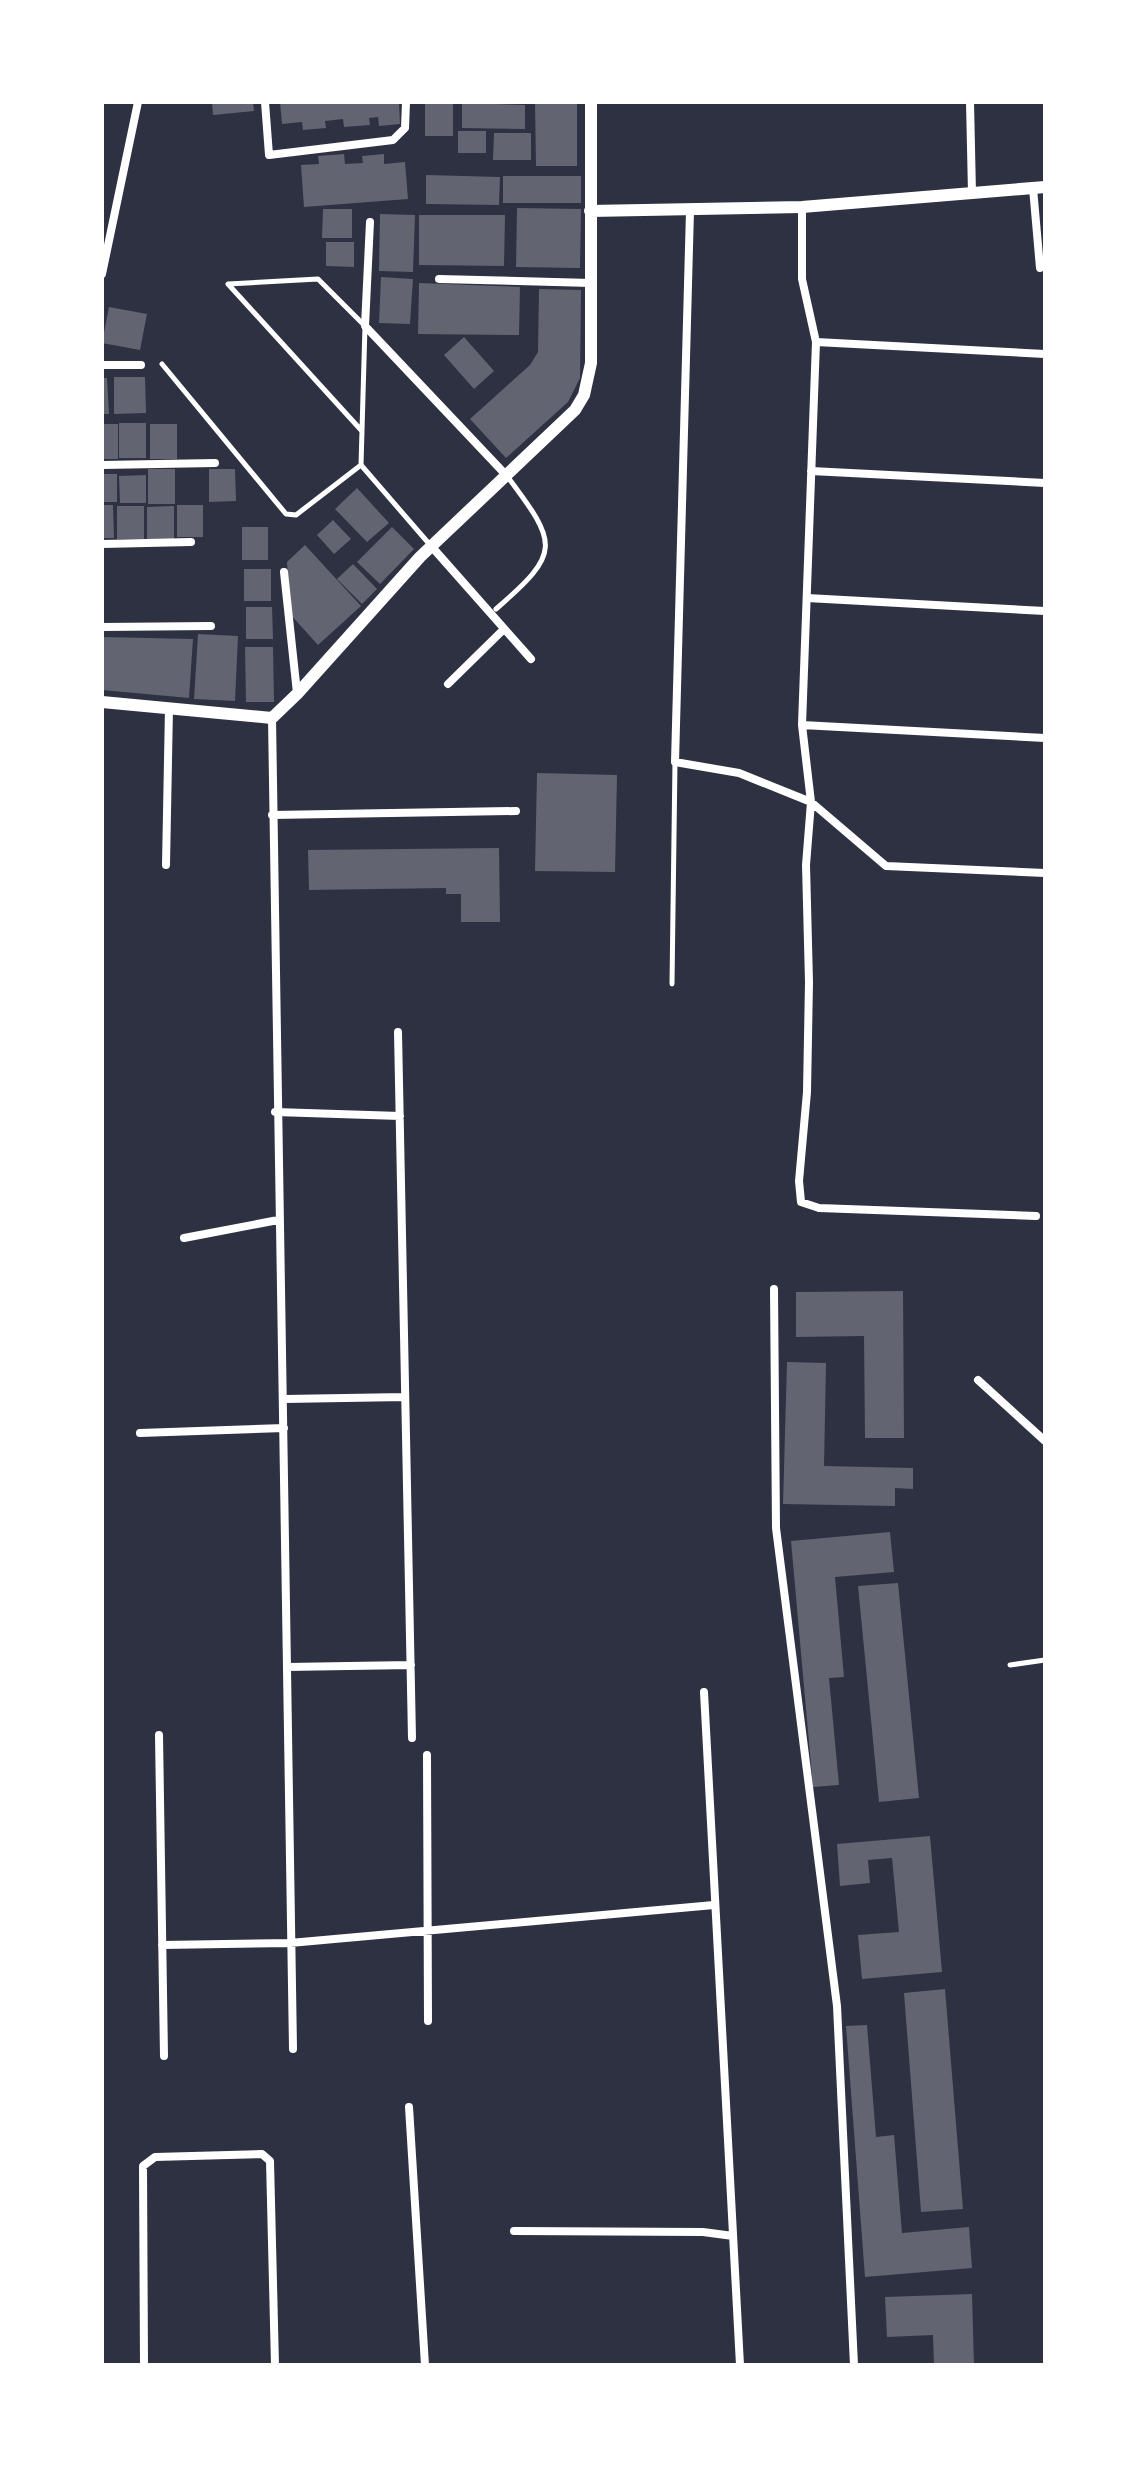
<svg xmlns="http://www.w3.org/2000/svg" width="1147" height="2467" font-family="'Varela Round',sans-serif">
<rect width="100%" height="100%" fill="#2d3142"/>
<!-- building -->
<path fill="#626471" d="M212 102H253L254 111 213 115Z
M280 102H399L400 124 379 126 378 117 369 118 370 125 344 127 343 119 325 121 326 128 303 130 302 122 282 124Z
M535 102H577V166H536Z
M425 103H453V136H425Z
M462 103 525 105V129L462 128Z
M458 131H486V153H458Z
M494 133H531V160H493Z
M344 154 345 164 363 163 362 156 384 154V164L405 162 408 199 304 207 301 165 319 164 318 156Z
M426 175 500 177 499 205 426 204Z
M503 176H581V203H503Z
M517 208 581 209 580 268 516 267Z
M323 209H352V238H322Z
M380 214 415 215 413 272 379 271Z
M419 215H505L504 266 419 265Z
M326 242H354V267L326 266Z
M381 277 413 279 410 324 379 323Z
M419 283 520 287 519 335 418 334Z
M539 289 581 290 580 378 568 402 506 458 470 419 530 365 538 352Z
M109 307 147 314 140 350 102 343Z
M464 337 494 371 474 389 444 355Z
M114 377H145L146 413 114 414Z
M102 378H107L109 414H102Z
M119 423H146V458H119Z
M102 424H118V459H102Z
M150 424H177V459H150Z
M148 469H175V504H148Z
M209 469H235L236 501 209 502Z
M102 474H117V502H102Z
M146 475V503H120L119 476Z
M357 488 389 523 367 542 335 509Z
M102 505H113L114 538H102Z
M177 505H203V537H177Z
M117 506H144V539H117Z
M174 506V539H147V507Z
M333 520 351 539 334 554 317 535Z
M242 527H268V560H242Z
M392 527 414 549 380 584 357 562Z
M305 545 361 606 318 645 290 614 287 562Z
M353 564 377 589 362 604 337 579Z
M244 569H271V601H244Z
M246 607H272L273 639H246Z
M198 634 238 636 235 701 194 699Z
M102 637 193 639 189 698 102 690Z
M245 647H273L274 702H246Z
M537 773 617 775 615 872 535 871Z
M499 848 500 922H461V894H446V888L309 890 308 850Z
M903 1291 904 1438H865L864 1336 796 1337V1292Z
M787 1362 826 1363 824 1466 913 1468V1489L895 1488V1506L783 1504Z
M890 1532 894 1572 835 1577 844 1677 829 1678 839 1785 813 1787 791 1541Z
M898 1583 919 1798 879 1802 858 1586Z
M930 1836 942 1972 862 1979 858 1935 899 1932 892 1858 868 1860 870 1883 840 1886 837 1844Z
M945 1989 963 2209 921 2212 904 1993Z
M867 2025 876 2137 894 2135 902 2233 969 2227 972 2268 865 2277 846 2026Z
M972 2294 974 2365H934L933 2335 887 2337 885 2297Z"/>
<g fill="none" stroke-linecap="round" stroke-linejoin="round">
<!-- service -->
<path stroke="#fff" stroke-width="5" d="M162 364 286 514 296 515 361 465
M361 430 228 284 318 279 365 326 361 465 431 546
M496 609C562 552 558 544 507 476
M672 984 675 762
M1010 1665 1045 1660"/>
<!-- minor -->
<path stroke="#fff" stroke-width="8" d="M265 102 269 155 393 140 405 128 406 102
M970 102 972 193
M1033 188 1040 268
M802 207V279L816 342 802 725 811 802 806 865 809 982 807 1092 799 1181 801 1202 819 1208 1036 1216
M690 211 675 762 739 773 811 802 886 866 1045 873
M370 222 365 326 506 475
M102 274 138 102
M439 279 591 283
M816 342 1045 354
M102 365H141
M102 465 215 463
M811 471 1045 483
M102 544 191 542
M432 547 531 659
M284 572 297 693
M807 598 1045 611
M102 627 211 626
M448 684 504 629
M272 718 293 2049
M802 725 1045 738
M272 815 516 811
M166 865 169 708
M398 1032 412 1738
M275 1112 400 1116
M184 1238 278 1220
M774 1289 776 1528 837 2006 854 2365
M978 1380 1045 1441
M284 1399 405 1397
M140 1433 284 1428
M287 1667 411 1665
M704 1692 740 2365
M159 1735 164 2056
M427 1755 428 2021
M162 1945 290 1943 714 1905
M409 2107 425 2365
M514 2231 703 2232 733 2236
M144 2365 143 2166 155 2157 262 2154 270 2161 275 2365"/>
<!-- tertiary -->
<path stroke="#fff" stroke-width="12" d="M590 211 802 207 1045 187
M102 702 272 718 297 694 420 557 575 410 584 395 591 363V102"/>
</g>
<!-- border -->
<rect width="1147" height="2467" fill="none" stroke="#ffffff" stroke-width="208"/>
</svg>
